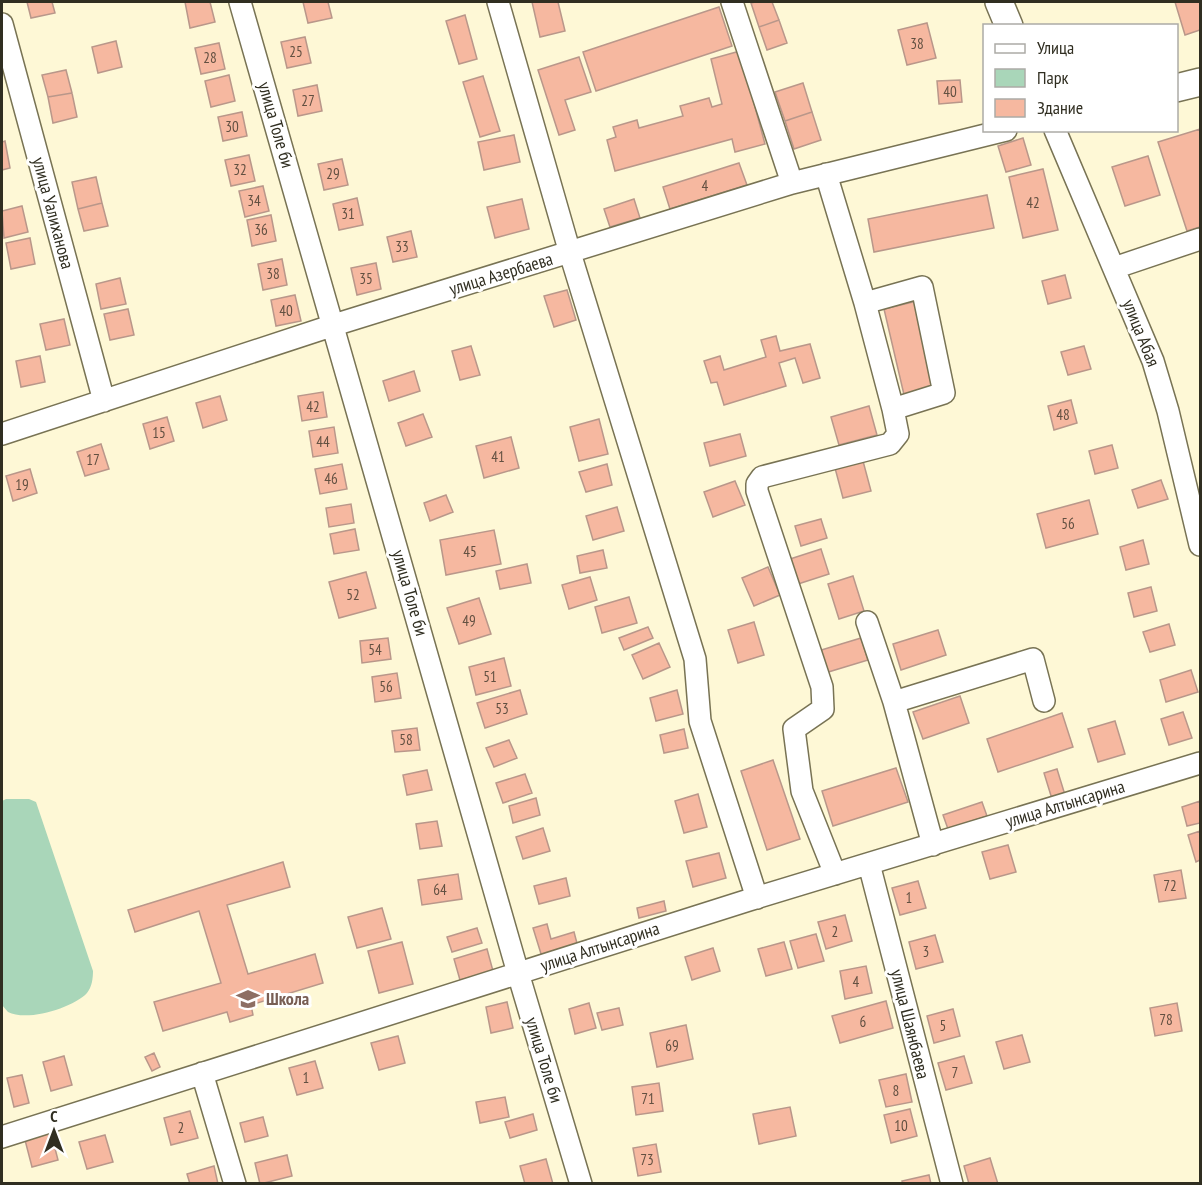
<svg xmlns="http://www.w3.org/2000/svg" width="1202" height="1185" font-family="'PT Sans Narrow',sans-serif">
<rect width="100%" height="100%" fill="#fef8d6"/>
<!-- green -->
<path fill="#a9d6b9" d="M6 799H29L36 802 93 971C93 978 92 987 87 993 73 1008 27 1022 8 1012 6 1010 4 1007 2 1005V801Z"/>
<!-- building -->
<path fill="#f6b8a0" stroke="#b9978a" stroke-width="1.5" d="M27 2H52L55 13 31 18Z
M185 2H210L215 22 190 28Z
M303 2H328L332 18 308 23Z
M532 2H558L565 31 540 37Z
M755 2H772L779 20 759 27 751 3Z
M1175 2H1200V30L1185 35Z
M719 7 732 46 596 91 583 52Z
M465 15 477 59 459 64 446 21Z
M779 20 787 43 767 50 759 27Z
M927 23 936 58 907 65 898 30Z
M305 37 311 63 287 68 281 42Z
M116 41 122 67 98 73 92 47Z
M219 43 225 69 201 74 195 48Z
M740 51 765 144 735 152 732 139 615 171 607 140 616 137 613 127 637 120 639 128 683 116 680 106 709 98 712 107 722 104 711 59Z
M579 57 591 92 565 100 575 130 559 135 538 70Z
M66 70 72 93 48 97 42 75Z
M229 75 235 101 211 107 205 81Z
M483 76 500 131 480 137 463 82Z
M960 80 962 102 939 104 937 81Z
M803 83 812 112 785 121 775 92Z
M317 85 322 111 298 116 293 90Z
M72 93 77 117 53 123 48 97Z
M242 112 247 136 223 141 218 117Z
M812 112 821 140 794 149 785 121Z
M1200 129V227L1187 231 1158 142Z
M514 135 520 162 484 170 478 142Z
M1023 138 1031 165 1006 172 998 146Z
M5 141 10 168 2 170V142Z
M249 155 255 181 231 186 225 160Z
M1148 156 1160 195 1125 206 1112 167Z
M342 159 348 185 324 190 318 164Z
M739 163 747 185 670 209 663 187Z
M1043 169 1058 230 1023 238 1009 177Z
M96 177 102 203 78 209 72 182Z
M263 186 269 211 245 217 239 191Z
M987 195 994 228 874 252 868 219Z
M357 198 363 225 339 230 333 204Z
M522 199 529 229 495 238 487 207Z
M634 199 640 218 610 227 604 209Z
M102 203 108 226 84 231 78 209Z
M22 206 28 232 4 238 2 211Z
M271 215 276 241 252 246 247 220Z
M411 231 417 257 393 262 387 237Z
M30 238 35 264 11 269 6 243Z
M282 259 287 285 263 290 258 264Z
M376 263 381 289 357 295 351 268Z
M1065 275 1071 298 1048 304 1042 281Z
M120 278 126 304 101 309 96 284Z
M567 290 576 320 554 327 544 296Z
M295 295 301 321 276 326 271 300Z
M917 301 938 391 905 399 884 309Z
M128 309 134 335 110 340 104 314Z
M64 319 70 345 46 350 40 324Z
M776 336 780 351 810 344 820 378 803 383 795 358 779 363 786 386 724 405 717 382 711 383 704 361 720 356 724 370 766 357 761 340Z
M471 346 480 375 460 380 452 351Z
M1084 346 1091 369 1068 375 1061 352Z
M40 356 45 382 21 387 16 361Z
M414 371 420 391 389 401 383 381Z
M323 392 327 417 302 421 298 396Z
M220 396 227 420 203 428 196 403Z
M1071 400 1077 423 1054 430 1048 406Z
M869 406 877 435 839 445 831 417Z
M423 414 432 437 406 446 398 423Z
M167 417 174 441 150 449 143 424Z
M599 419 608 454 579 461 570 427Z
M334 427 338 453 313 457 309 431Z
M740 434 746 456 710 466 704 443Z
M511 437 519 468 484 478 476 446Z
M101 444 109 469 85 476 77 452Z
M1112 445 1118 468 1095 474 1089 451Z
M863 461 871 491 843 498 835 468Z
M342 464 347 489 320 494 315 469Z
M607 464 612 485 586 492 579 472Z
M30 469 37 493 13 501 6 476Z
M1161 480 1168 499 1138 508 1132 490Z
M735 481 745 505 713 517 704 492Z
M446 495 453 512 430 521 424 503Z
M1089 500 1098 534 1046 548 1037 514Z
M351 504 354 523 329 527 326 508Z
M617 507 624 531 593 540 586 516Z
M821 519 827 538 801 546 795 526Z
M355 529 359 550 334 554 330 534Z
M494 530 501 564 446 575 440 540Z
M1143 540 1149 564 1126 570 1120 547Z
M821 549 829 574 798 584 790 559Z
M603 550 607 568 580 573 577 556Z
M527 564 531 583 500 589 496 571Z
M768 567 780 595 754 606 742 578Z
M366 572 376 608 339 618 329 582Z
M853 576 864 611 839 619 828 584Z
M590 577 597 600 569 609 562 585Z
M1151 587 1157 611 1134 617 1128 593Z
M629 597 637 623 602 633 595 607Z
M479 598 491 634 459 644 447 608Z
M754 622 764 655 738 663 728 630Z
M1169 624 1175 645 1150 652 1143 632Z
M648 627 653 638 624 650 619 638Z
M938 630 946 655 901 670 893 644Z
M388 638 391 659 362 663 360 641Z
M861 638 868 660 825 673 818 651Z
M659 643 670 667 643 679 632 655Z
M504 658 511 686 476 695 469 667Z
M1191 670 1198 692 1166 702 1160 680Z
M397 673 401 698 375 702 372 677Z
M520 690 527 714 485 728 477 703Z
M677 690 683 714 656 721 650 698Z
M960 696 969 723 923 739 913 712Z
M1183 712 1192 738 1169 745 1161 719Z
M1062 713 1073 747 998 772 987 739Z
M1115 721 1125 754 1098 762 1088 729Z
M417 728 420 750 395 752 392 731Z
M684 729 688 748 664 753 660 735Z
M509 740 517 758 494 767 486 748Z
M773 760 800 839 767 850 741 771Z
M896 768 908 802 833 826 822 791Z
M1057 769 1065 795 1052 799 1044 773Z
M427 770 432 790 407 795 403 775Z
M525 774 532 793 503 803 496 783Z
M698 794 707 827 684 833 675 801Z
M536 798 540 815 513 823 509 806Z
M1200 801V823L1187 826 1182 807Z
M982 802 987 816 948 829 943 815Z
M437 821 442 846 420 849 416 824Z
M543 828 550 851 523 859 516 837Z
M1200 831V860L1196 862 1188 835Z
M1008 845 1016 872 990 879 982 852Z
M719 853 726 878 693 887 686 861Z
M283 862 290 887 227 905 248 974 315 954 323 983 251 1005 253 1015 230 1022 227 1012 163 1031 154 1002 221 983 199 911 135 932 128 910Z
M1181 870 1186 898 1159 902 1154 875Z
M458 874 462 899 422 905 418 880Z
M566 878 570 896 539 904 534 886Z
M918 881 926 908 900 915 892 888Z
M664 901 666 911 639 918 637 908Z
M382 908 391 939 357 948 348 917Z
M845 915 852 941 826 949 818 922Z
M547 924 551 939 574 932 578 947 542 957 533 928Z
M477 928 482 943 452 952 447 937Z
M816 934 824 961 798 968 790 941Z
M935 935 943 962 916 969 909 942Z
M402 942 413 984 379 993 368 951Z
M784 942 792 969 766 976 758 949Z
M713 948 720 971 692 980 685 957Z
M487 949 493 971 460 980 454 959Z
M866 966 872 993 845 999 840 971Z
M886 1001 893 1028 840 1043 832 1016Z
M507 1002 513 1028 491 1033 486 1007Z
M589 1003 596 1028 575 1034 569 1009Z
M1177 1003 1182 1031 1155 1036 1150 1008Z
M619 1008 623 1025 602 1030 597 1013Z
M953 1009 960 1036 934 1043 927 1016Z
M686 1025 693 1059 657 1067 650 1033Z
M1022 1035 1030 1062 1004 1069 996 1042Z
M398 1036 405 1063 379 1070 371 1043Z
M154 1053 160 1067 152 1071 145 1057Z
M64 1056 72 1085 51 1091 43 1062Z
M964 1056 972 1083 946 1090 938 1063Z
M315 1061 323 1088 297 1095 289 1068Z
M906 1074 912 1102 886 1107 879 1080Z
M22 1075 29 1103 14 1107 7 1078Z
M659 1083 663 1111 636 1115 632 1087Z
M505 1097 509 1117 480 1123 476 1102Z
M790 1107 796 1136 759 1144 753 1114Z
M910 1109 917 1136 891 1143 884 1115Z
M190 1111 198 1138 171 1145 164 1118Z
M533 1114 537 1130 510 1138 505 1122Z
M263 1117 268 1136 245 1142 240 1123Z
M51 1133 58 1160 32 1167 25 1140Z
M105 1135 113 1162 87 1169 79 1142Z
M656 1144 661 1172 638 1176 633 1148Z
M287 1155 292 1176 260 1184 255 1163Z
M990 1158 998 1184H969L964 1166Z
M546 1159 553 1184H525L520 1166Z
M214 1166 218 1184H190L187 1174Z
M929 1175 931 1184H903L902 1181Z"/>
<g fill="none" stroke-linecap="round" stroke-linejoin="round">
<!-- minor casing -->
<g stroke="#787354" stroke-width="24">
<path id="minor" d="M240 2 518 973 581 1184
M498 2 570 253 695 659 700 721 757 898
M732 2 792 183
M2 24 104 401
M1055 130 1153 361 1168 411 1200 545
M826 174 865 303
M1114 268 1200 239
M2 434 334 325 792 183 1006 130
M867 622 894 702 1033 659 1044 701
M894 702 933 845
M869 864 952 1184
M835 874 802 791 794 729 823 709 822 687 757 491V484L762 477 890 444 898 434 893 409 865 303 922 287 944 393 893 409
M202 1073 235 1184
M2 1137 749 900 1200 763"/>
</g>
<!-- major casing -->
<g stroke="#787354" stroke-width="30">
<path id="major" d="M999 2 1009 26
M1176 88 1200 82"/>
</g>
<!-- minor -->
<use href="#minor" stroke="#fff" stroke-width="21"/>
<!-- major -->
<use href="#major" stroke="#fff" stroke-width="27"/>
</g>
<!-- icons -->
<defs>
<g id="school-bare" transform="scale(1.8)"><path d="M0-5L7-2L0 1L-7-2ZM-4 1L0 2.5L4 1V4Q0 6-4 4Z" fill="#8d6e63" stroke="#fff" stroke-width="2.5" paint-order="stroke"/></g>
</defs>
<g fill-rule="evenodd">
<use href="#school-bare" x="248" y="999"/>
</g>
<g text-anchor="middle" stroke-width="6" stroke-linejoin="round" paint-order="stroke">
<!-- number labels -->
<g font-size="15" fill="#625041">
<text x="917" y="49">38</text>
<text x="296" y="57">25</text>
<text x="210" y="63">28</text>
<text x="950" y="97">40</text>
<text x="308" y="106">27</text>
<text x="232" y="132">30</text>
<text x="240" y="175">32</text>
<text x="333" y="179">29</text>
<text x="705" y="191">4</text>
<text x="254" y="206">34</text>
<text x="1033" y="208">42</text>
<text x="348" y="219">31</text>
<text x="261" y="235">36</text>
<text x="402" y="252">33</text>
<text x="273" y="279">38</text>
<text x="366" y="284">35</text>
<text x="286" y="316">40</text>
<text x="313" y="412">42</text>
<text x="1063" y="420">48</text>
<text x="159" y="438">15</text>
<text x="323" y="447">44</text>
<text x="498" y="462">41</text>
<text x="93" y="465">17</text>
<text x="331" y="484">46</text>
<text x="22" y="490">19</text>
<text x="1068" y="529">56</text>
<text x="470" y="557">45</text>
<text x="353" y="600">52</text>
<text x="469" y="626">49</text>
<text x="375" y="655">54</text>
<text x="490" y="682">51</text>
<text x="386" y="692">56</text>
<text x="502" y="714">53</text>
<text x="406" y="745">58</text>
<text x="1170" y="891">72</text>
<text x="440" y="895">64</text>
<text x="909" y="903">1</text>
<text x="835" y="937">2</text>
<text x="926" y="957">3</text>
<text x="856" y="987">4</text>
<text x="1166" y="1025">78</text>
<text x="863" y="1027">6</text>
<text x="943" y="1031">5</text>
<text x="672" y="1051">69</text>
<text x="955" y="1078">7</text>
<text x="306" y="1083">1</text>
<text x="896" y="1096">8</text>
<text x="648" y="1104">71</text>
<text x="901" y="1131">10</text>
<text x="181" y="1133">2</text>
<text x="647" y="1165">73</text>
</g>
<!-- street labels -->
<g font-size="18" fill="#302e21" stroke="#fff">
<text transform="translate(276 125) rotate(74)" y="6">улица Толе би</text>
<text transform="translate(53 213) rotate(75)" y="6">улица Уалиханова</text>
<text transform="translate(501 274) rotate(-17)" y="6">улица Азербаева</text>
<text transform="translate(1141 333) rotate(68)" y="6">улица Абая</text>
<text transform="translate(410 593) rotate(74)" y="6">улица Толе би</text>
<text transform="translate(1065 804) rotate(-17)" y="6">улица Алтынсарина</text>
<text transform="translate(600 947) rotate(-18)" y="6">улица Алтынсарина</text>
<text transform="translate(910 1024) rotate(76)" y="6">улица Шаянбаева</text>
<text transform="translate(544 1060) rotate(73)" y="6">улица Толе би</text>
</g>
<!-- education labels -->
<g font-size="18" font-weight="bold" fill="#785e54" stroke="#fff" text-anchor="start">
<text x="266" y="1005">Школа</text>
</g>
</g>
<!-- border -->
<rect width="1202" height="1185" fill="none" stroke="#302e21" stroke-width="6"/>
<!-- legend -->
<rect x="983" y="24" width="195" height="108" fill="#ffffff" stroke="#acaba6" stroke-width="1.5"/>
<rect x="995" y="44" width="30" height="9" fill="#ffffff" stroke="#acaba6" stroke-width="1.5"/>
<text x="1037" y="54" font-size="18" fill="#302e21">Улица</text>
<rect x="995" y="69" width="30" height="18" fill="#a9d6b9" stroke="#acaba6" stroke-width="1.5"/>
<text x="1037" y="84" font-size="18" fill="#302e21">Парк</text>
<rect x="995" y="99" width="30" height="18" fill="#f6b8a0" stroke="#acaba6" stroke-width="1.5"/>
<text x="1037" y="114" font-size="18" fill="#302e21">Здание</text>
<!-- north arrow -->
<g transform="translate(54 1131)" stroke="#ffffff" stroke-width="4.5" paint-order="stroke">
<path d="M0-4.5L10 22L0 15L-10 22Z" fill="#302e21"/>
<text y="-9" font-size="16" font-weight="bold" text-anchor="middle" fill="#302e21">С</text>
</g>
</svg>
